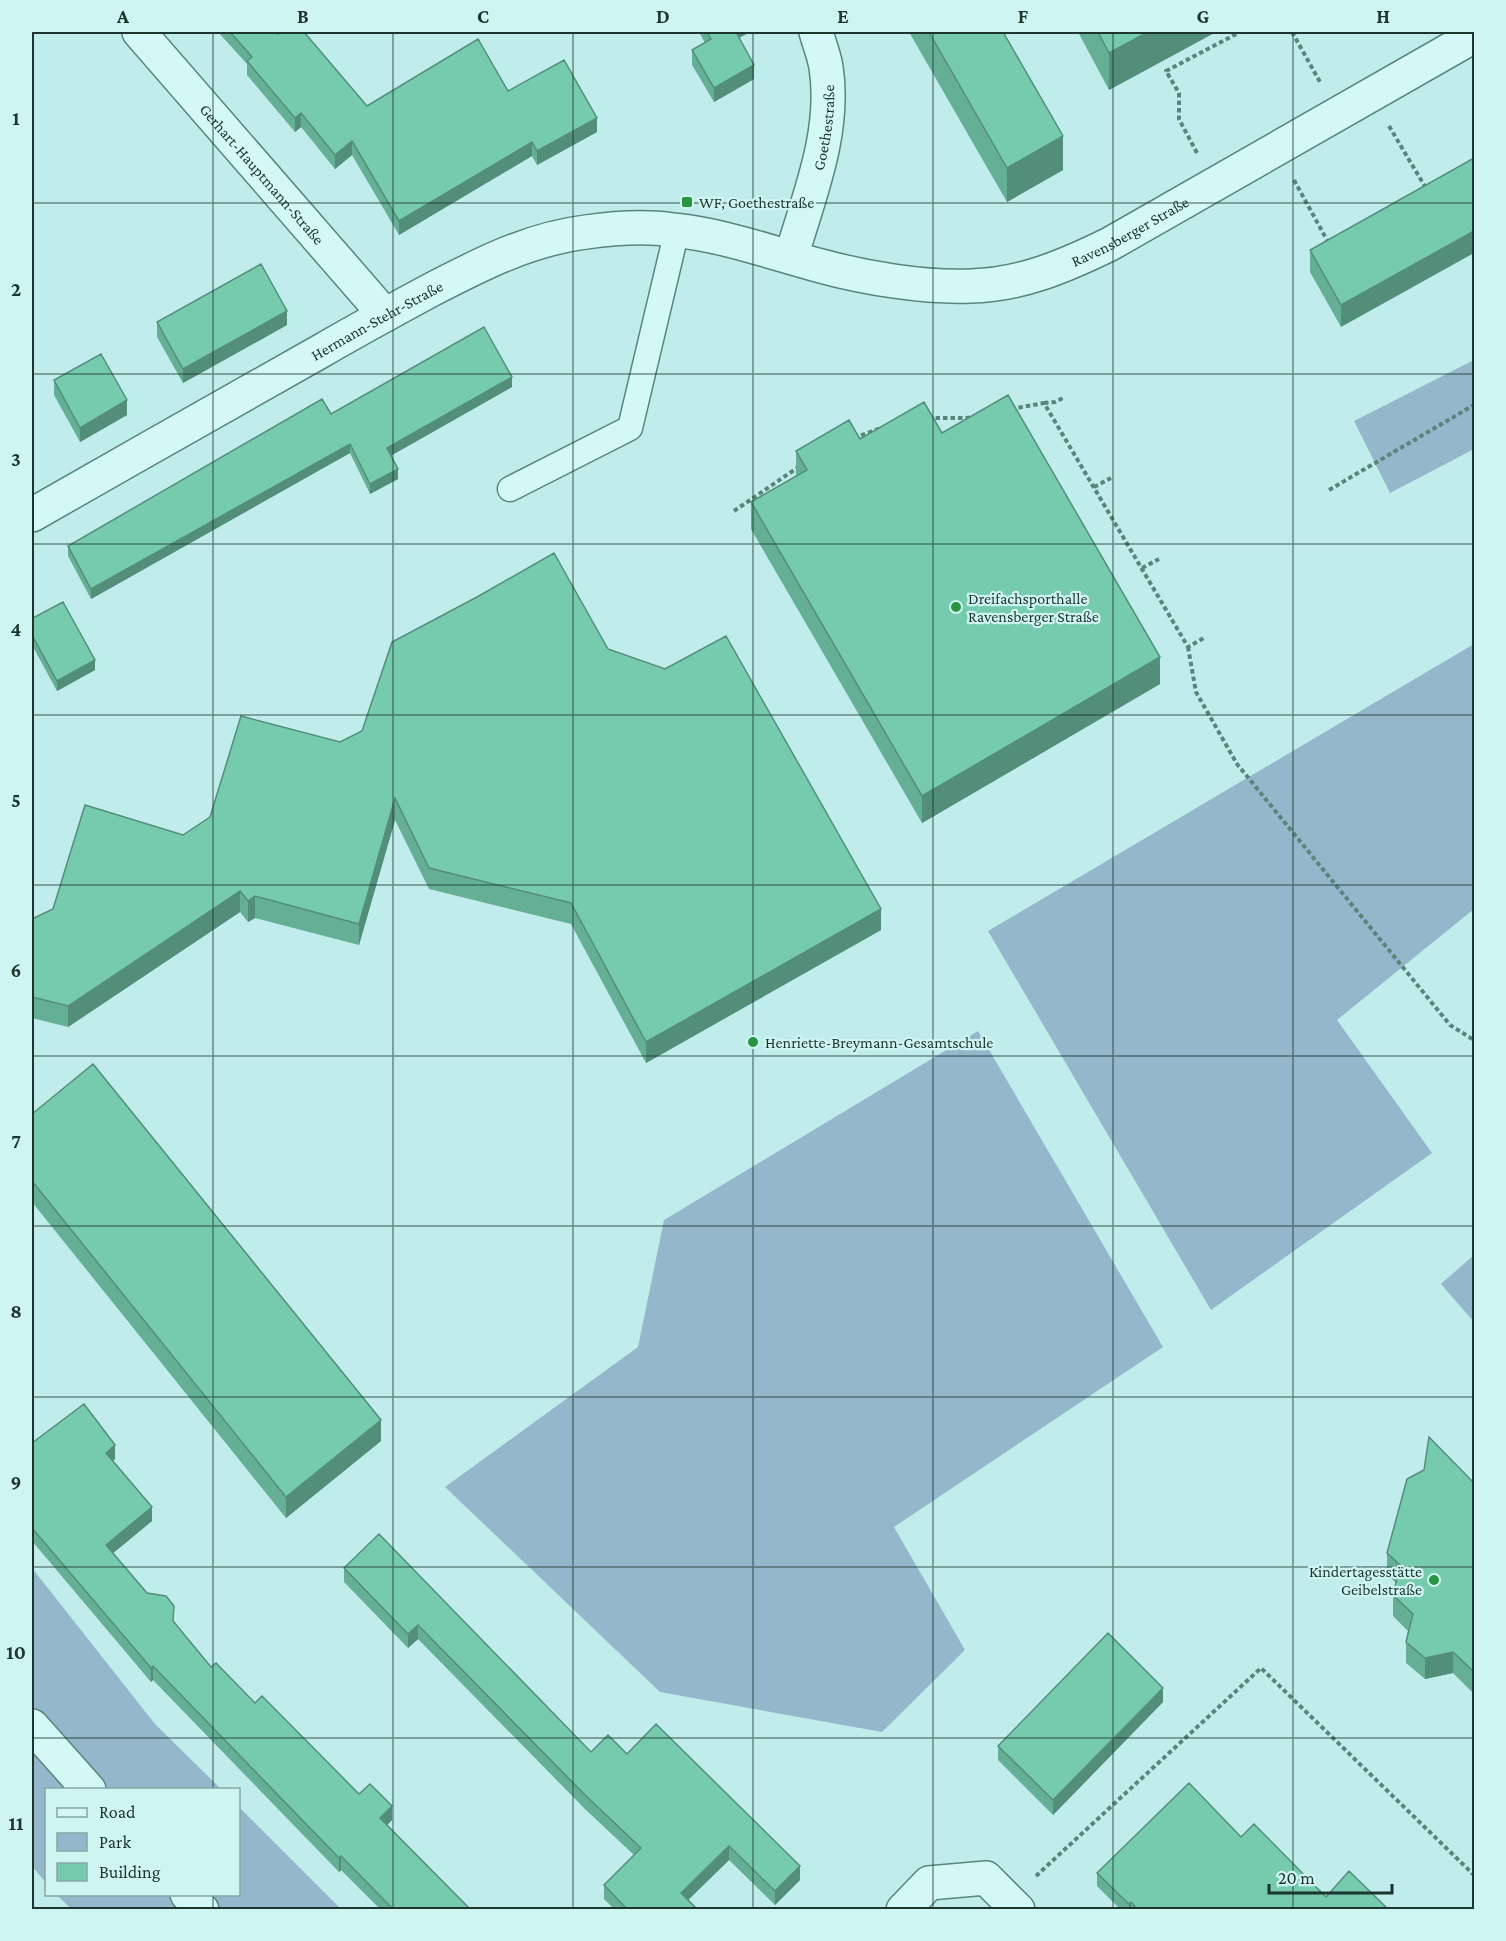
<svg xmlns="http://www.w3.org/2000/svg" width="1506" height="1941" font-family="'Crimson Pro',serif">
<rect width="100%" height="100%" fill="#c0edeb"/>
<!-- green -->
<path fill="#94b7cb" d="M1474 360V449L1390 493 1354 421Z
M1474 644V909L1337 1020 1432 1153 1211 1310 988 931Z
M978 1031 1163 1347 894 1527 965 1650 882 1732 660 1692 445 1487 638 1347 664 1220Z
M1474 1255V1322L1441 1284Z
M32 1568 155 1724 221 1789 46 1790V1883L32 1866Z
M239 1807 341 1909H71L57 1895 238 1894Z"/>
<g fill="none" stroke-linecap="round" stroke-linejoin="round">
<!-- lane casing -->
<g stroke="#58867b" stroke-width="27">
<path id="lane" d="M510 489 630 428 677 230"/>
</g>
<!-- street casing -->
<g stroke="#58867b" stroke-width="36">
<g id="street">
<path id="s1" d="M139 32 385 315"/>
<path id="s2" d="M791 257C809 196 836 132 826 67 824 55 819 43 816 32"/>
<path id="s3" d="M32 515C128 460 225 405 321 351 357 330 392 311 429 291 479 265 529 239 586 232 615 228 645 226 673 230 724 235 772 253 821 266 865 278 925 288 971 286 1021 285 1065 266 1110 244L1474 36"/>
<path d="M32 1726 89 1790"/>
<path d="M187 1894 202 1910"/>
<path d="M903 1910 929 1883 986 1878 1018 1910"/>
</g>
</g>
<!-- path -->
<path stroke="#58867b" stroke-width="4" stroke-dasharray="4.5 3" stroke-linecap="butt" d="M1292 32 1320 82
M1389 126 1427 190
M1197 153 1179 119V93L1166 71 1240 32
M1294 180 1328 242
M1044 403 1055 402 1065 397
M1011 409 1044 403 1188 647 1204 638
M928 418H966L975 417
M854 438 881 428
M1094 487 1111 478
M1329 490 1474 405
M734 511 800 466
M1142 568 1159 559
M1188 647 1196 692 1237 764 1450 1025 1474 1040
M1036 1876 1261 1668 1474 1875"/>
<!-- lane -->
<use href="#lane" stroke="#d3f8f6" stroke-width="24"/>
<!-- street -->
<use href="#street" stroke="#d3f8f6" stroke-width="33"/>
</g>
<!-- wall -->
<path fill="#65af96" d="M218 32H275L367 106 508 91 597 132 537 165 532 156 399 235 352 155 335 169 301 127 295 132 247 75V64Z
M699 32H750L739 38 754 79 714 102 692 65V50L705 43Z
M909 32H1003L1063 170 1007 202Z
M1078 32H1216L1109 90Z
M1474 158 1341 327 1310 272V250Z
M157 322 287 325 183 383 157 337Z
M54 380 127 415 80 442 54 395Z
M512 387 391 455 398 479 370 494 350 453 91 599 68 556V546L331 414Z
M942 433 1160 684 922 823 751 529V502L796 476V451Z
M32 616 33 618 95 670 57 691 32 645Z
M608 649 881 930 646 1063 571 924 429 889 395 820 359 945 255 918 248 922 240 912 68 1027 32 1018V919L53 909 183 835 340 742Z
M32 1114 381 1441 286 1518 32 1202Z
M32 1443 115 1459 113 1461 152 1521 113 1553 147 1593 174 1623 211 1667 255 1703 359 1794 392 1820 387 1825 471 1910H381L341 1870 339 1872 153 1680 151 1682 32 1541Z
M1474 1483V1694L1453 1673 1425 1679 1406 1663V1642L1408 1631 1393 1616V1595L1396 1583 1387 1574V1553Z
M344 1568 591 1752 627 1754 800 1880 775 1905 729 1860 688 1900 698 1910H615L604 1899V1885L634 1855 585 1809 418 1639 408 1648 344 1582Z
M1163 1702 1053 1815 998 1760V1746Z
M1241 1837 1326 1897 1389 1910H1121L1097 1886V1873Z"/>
<!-- shaded-wall -->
<path fill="#538e7a" d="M733 32H750L733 41Z
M1148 32H1216L1109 90V53Z
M754 65V79L714 102V88Z
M301 113V127L295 132V118Z
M597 118V132L537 165V151Z
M1063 136V170L1007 202V168Z
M352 141V155L335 169V155Z
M532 142V156L399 235V221Z
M1474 231V253L1341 327V305Z
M287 311V325L183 383V369Z
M512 377V387L387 458V448Z
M127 400V415L80 442V428Z
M350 444V453L91 599V589Z
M398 469V479L370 494V484Z
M1160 657V684L922 823V796Z
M95 660V670L57 691V681Z
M395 798V820L359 945V924Z
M240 891V912L68 1027V1006Z
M255 896V918L248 922V901Z
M881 909V930L646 1063V1042Z
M381 1420V1441L286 1518V1497Z
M115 1445V1459L106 1466V1453Z
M152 1507V1521L106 1559V1545Z
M418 1625V1639L408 1648V1634Z
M1453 1652V1673L1425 1679V1658Z
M153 1666V1680L151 1682V1668Z
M1163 1688V1702L1053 1815V1800Z
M392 1806V1820L380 1832V1818Z
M729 1846V1860L681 1907V1893Z
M341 1856V1870L339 1872V1858Z
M800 1866V1880L775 1905V1891Z
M1131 1902V1910H1129V1904Z"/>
<!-- building -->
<path fill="#76cbae" stroke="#538e7a" stroke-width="1.5" d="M230 32H275L278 34 281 32H304L367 106 478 39 508 91 564 60 597 118 537 151 532 142 399 221 352 141 335 155 301 113 295 118 247 61 252 57Z
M707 32H736L754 65 714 88 692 50 711 39Z
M929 32H1003L1063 136 1007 168Z
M1098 32H1148L1109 53Z
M1474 158V231L1341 305 1310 250Z
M261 264 287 311 183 369 157 322Z
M484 327 512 377 387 448 398 469 370 484 350 444 91 589 68 546 322 399 331 414Z
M101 354 127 400 80 428 54 380Z
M1008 395 1160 657 922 796 751 502 807 470 796 451 849 420 860 439 924 402 942 433Z
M554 553 608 649 665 669 726 636 881 909 646 1042 571 903 429 868 395 798 359 924 255 896 248 901 240 891 68 1006 32 997V919L53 909 85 805 183 835 210 817 241 716 340 742 362 731 392 642 477 597Z
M63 602 95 660 57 681 32 635V616L33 618Z
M93 1064 381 1420 286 1497 32 1181V1114Z
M84 1404 115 1445 106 1453 152 1507 106 1545 147 1593 166 1596 174 1606 173 1621 211 1667 216 1663 255 1703 262 1696 359 1794 370 1784 392 1806 380 1818 471 1910H394L341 1856 339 1858 153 1666 151 1668 32 1528V1443Z
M1429 1437 1474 1483V1672L1453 1652 1425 1658 1406 1642 1413 1614 1393 1595 1400 1565 1387 1553 1407 1479 1424 1470Z
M379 1534 591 1752 608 1735 627 1754 656 1724 800 1866 775 1891 729 1846 681 1893 698 1910H628L604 1885 641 1848 585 1795 418 1625 408 1634 344 1568Z
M1108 1633 1163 1688 1053 1800 998 1746Z
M1189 1783 1241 1837 1254 1824 1326 1897 1349 1871 1389 1910H1138L1131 1902 1129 1904 1097 1873Z"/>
<!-- grid -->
<path fill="none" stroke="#1c352e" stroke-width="1.5" stroke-opacity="0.55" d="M213 32V1790M393 32V1910M573 32V1910M753 32V1910M933 32V1910M1113 32V1910M1293 32V1910M32 203H1474M32 374H1474M32 544H1474M32 715H1474M32 885H1474M32 1056H1474M32 1226H1474M32 1397H1474M32 1567H1474M32 1738H1474M213 1894V1910"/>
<!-- markers -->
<g fill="#299442" stroke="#cff5f3" stroke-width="2">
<rect x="681" y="196" width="12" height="12" rx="3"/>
<circle cx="956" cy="607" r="6"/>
<circle cx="753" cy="1042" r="6"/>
<circle cx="1434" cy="1580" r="6"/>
</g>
<g text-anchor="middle" stroke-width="4.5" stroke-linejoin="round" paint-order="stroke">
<!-- street labels -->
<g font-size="16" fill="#1c352e" stroke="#cff5f3">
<text dy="6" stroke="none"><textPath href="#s2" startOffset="134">Goethestraße</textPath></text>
<text dy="6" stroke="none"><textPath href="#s1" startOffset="188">Gerhart-Hauptmann-Straße</textPath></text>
<text dy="6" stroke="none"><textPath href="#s3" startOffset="1186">Ravensberger Straße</textPath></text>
<text dy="6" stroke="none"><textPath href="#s3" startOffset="396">Hermann-Stehr-Straße</textPath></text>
</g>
<!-- poi labels -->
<g font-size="16" fill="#1c352e" stroke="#cff5f3" text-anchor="start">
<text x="699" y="208">WF, Goethestraße</text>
<text x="968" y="604">Dreifachsporthalle<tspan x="968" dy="18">Ravensberger Straße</tspan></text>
<text x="765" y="1048">Henriette-Breymann-Gesamtschule</text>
<text x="1422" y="1577" text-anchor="end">Kindertagesstätte<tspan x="1422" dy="18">Geibelstraße</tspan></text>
</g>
</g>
<!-- border -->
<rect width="1506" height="1941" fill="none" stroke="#cff5f3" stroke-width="66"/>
<!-- legend -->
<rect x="45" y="1788" width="195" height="108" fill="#cff5f3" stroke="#87a8a4" stroke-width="1.5"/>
<rect x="57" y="1808" width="30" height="9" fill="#d3f8f6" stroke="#87a8a4" stroke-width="1.5"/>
<text x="99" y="1818" font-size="18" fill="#1c352e">Road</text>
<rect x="57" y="1833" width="30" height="18" fill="#94b7cb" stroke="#87a8a4" stroke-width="1.5"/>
<text x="99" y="1848" font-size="18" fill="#1c352e">Park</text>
<rect x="57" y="1863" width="30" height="18" fill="#76cbae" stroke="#87a8a4" stroke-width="1.5"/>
<text x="99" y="1878" font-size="18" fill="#1c352e">Building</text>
<!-- scale -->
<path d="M1269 1884v9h123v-9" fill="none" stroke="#1c352e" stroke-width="3"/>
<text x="1278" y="1884" font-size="18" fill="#1c352e" stroke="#cff5f3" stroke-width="4.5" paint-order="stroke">20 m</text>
<rect x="33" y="33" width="1440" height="1875" fill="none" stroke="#1c352e" stroke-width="2"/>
<g font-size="20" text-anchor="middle" font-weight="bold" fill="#1c352e">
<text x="123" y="23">A</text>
<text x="303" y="23">B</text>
<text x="483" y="23">C</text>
<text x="663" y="23">D</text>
<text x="843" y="23">E</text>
<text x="1023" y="23">F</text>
<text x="1203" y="23">G</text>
<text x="1383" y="23">H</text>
<text x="16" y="125">1</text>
<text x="16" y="296">2</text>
<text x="16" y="466">3</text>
<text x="16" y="636">4</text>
<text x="16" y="807">5</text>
<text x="16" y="977">6</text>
<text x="16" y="1148">7</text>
<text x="16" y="1318">8</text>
<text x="16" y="1489">9</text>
<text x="16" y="1659">10</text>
<text x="16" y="1830">11</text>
</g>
</svg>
